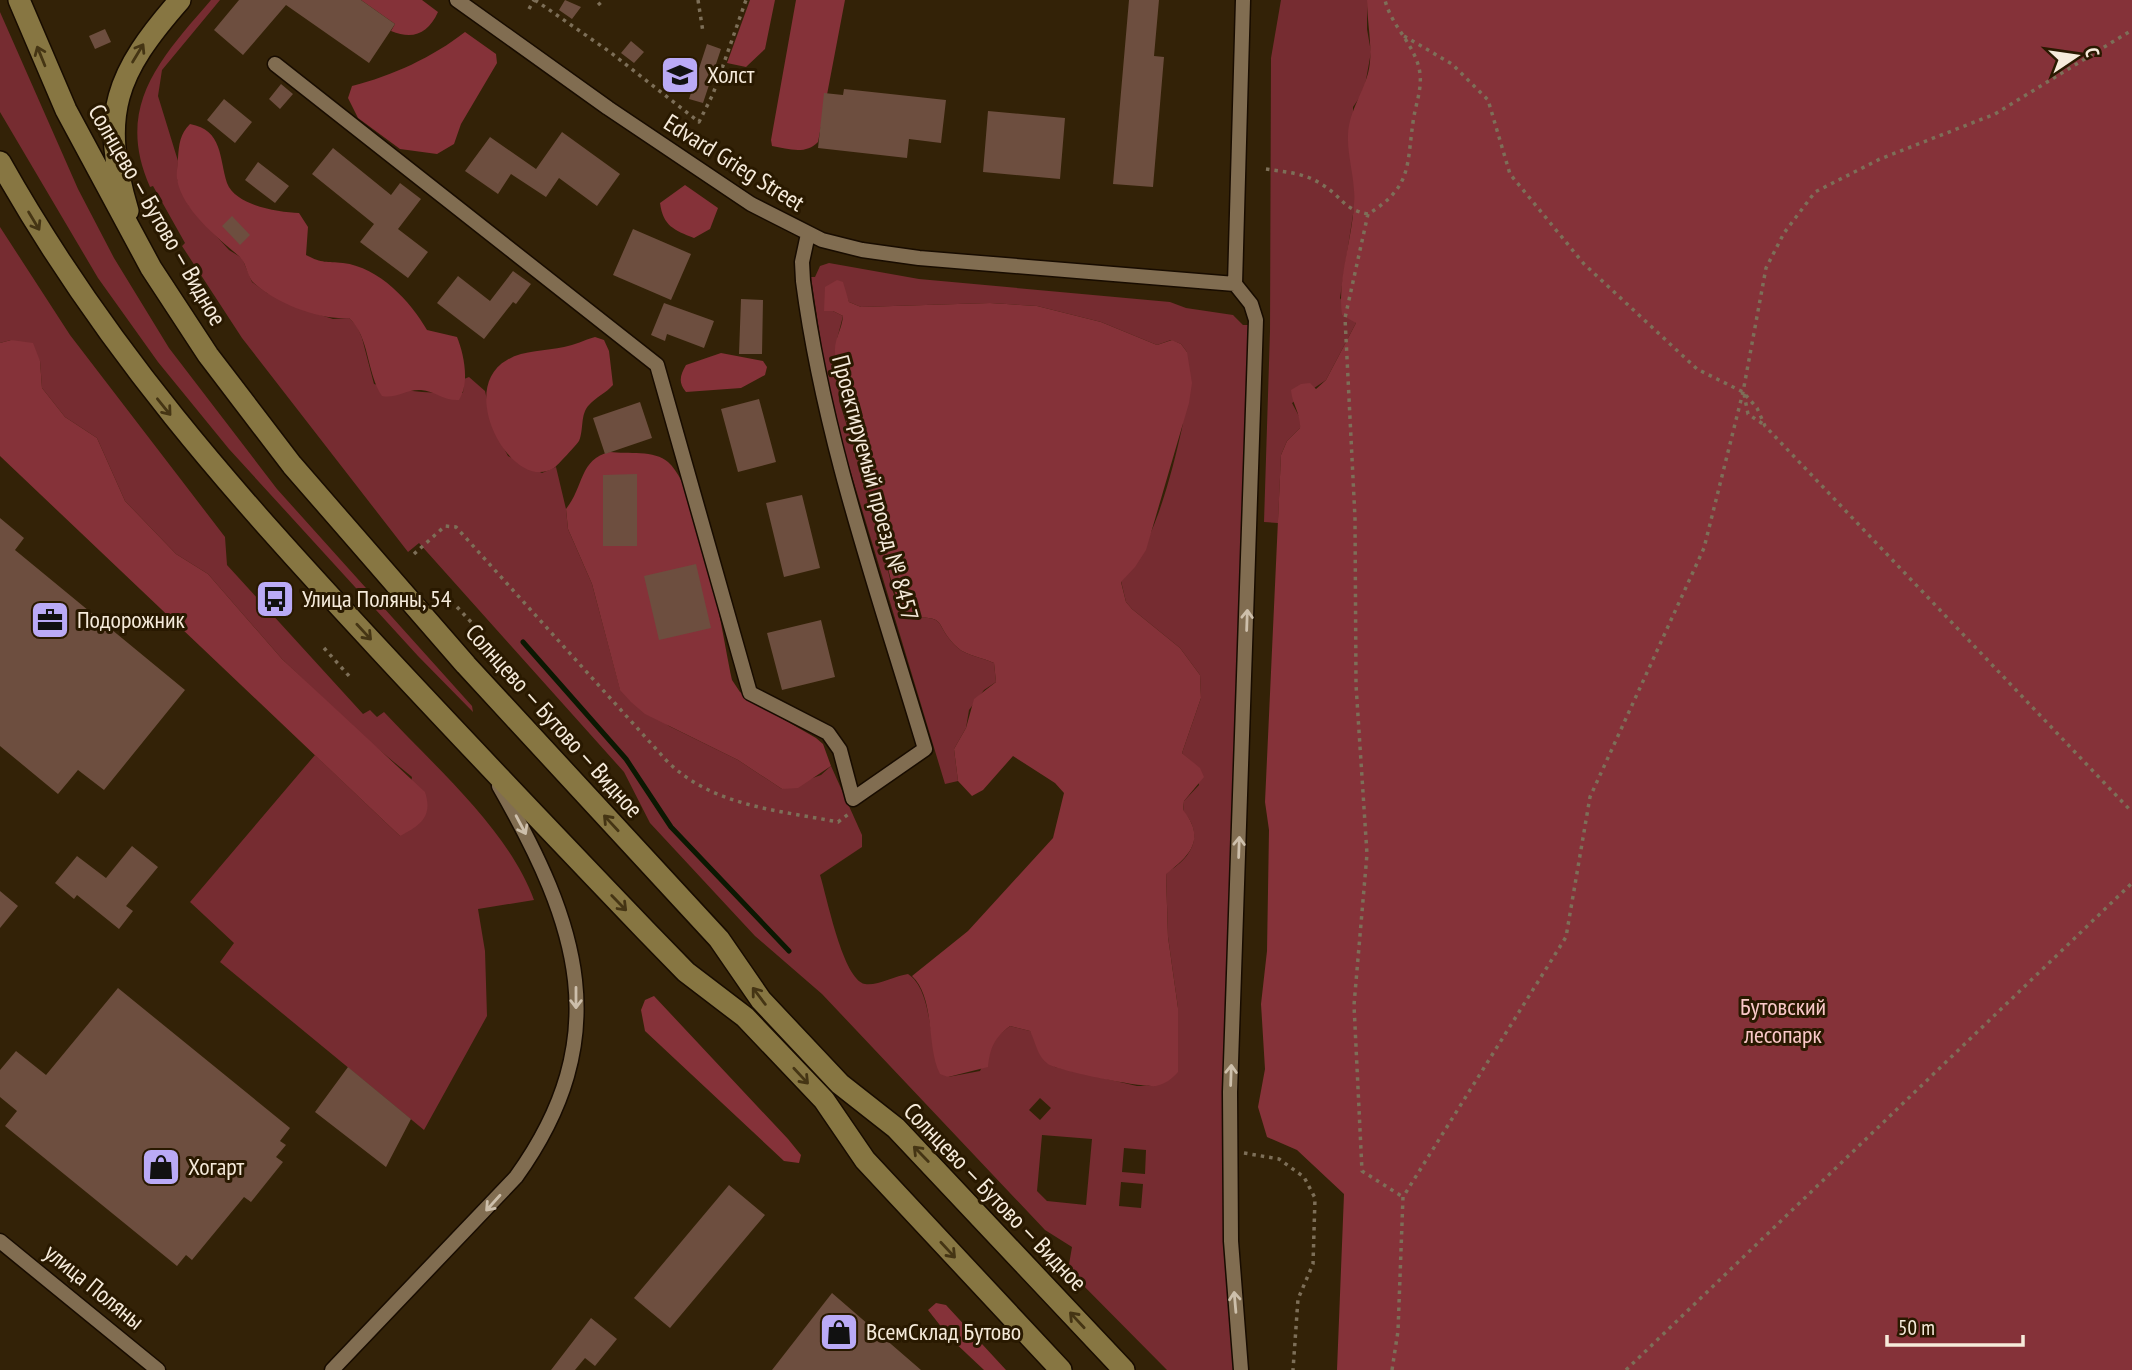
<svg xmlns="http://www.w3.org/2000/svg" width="2132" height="1370" font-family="'PT Sans Narrow',sans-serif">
<rect width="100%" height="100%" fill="#332207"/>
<!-- green -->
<path fill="#762c31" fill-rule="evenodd" d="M211 0H220L162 70 158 96 178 161 177 179 189 206 229 250 242 258 252 282 267 293 311 312 333 319 349 318 357 326 362 338 374 384C404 391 432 394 463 393L464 379 469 377 485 391 494 430 508 456 542 473 556 467 566 509 568 529 592 584 620 689 669 726 738 760 782 789 821 775 831 766 862 835V847L820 875C827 897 843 980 865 984 877 986 895 976 908 974 928 987 929 1024 934 1046 937 1057 943 1067 948 1077L980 1071 996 1037 1010 1026 1030 1031 1055 1067 1137 1086H1155L1178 1008 1168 937 1166 873C1192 858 1205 835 1183 811L1184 801 1199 785 1194 764 1182 753 1201 698 1200 675 1180 648 1132 609 1126 602 1121 581C1153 549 1172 473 1182 428 1187 404 1185 376 1187 352L1181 344 1171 340 1157 345 1101 322 1037 306 990 303 861 307 849 302 844 290 833 311 843 316 837 339 839 401 874 510 893 592 904 618C952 615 931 623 958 648 965 655 984 658 994 663L996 682 984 690 969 710 966 728 954 749 958 781 945 784 845 453 824 363 811 277H815L820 266 829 263 919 279 1170 302 1186 308 1233 315 1243 325H1248L1223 1124 1224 1234 1235 1370H1167L1068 1270 1072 1247 1045 1230 822 994 755 936 650 823 624 772 419 543 408 552 242 338 182 246 185 243 153 186 150 187C114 106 161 58 211 0ZM1040 1098 1051 1108 1040 1120 1029 1110ZM1042 1135 1092 1139 1086 1205 1047 1201 1037 1191ZM1124 1148 1146 1150 1145 1174 1122 1172ZM1121 1182 1143 1184 1141 1208 1119 1206Z
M1281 0H1367V29L1371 52 1364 91 1353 107 1355 202 1340 298 1356 323 1326 380 1292 403 1300 418V428L1287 441 1281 455 1278 523 1264 522 1270 331 1271 58Z
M0 12 78 189 114 258 169 348 277 489 472 706 473 712 418 656 229 449 158 362 98 278 0 112Z
M0 227 70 335 225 537 227 565 363 714 370 710 377 717 384 712C435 767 508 829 534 900L478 909 485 951 487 1016 424 1130 220 962 234 943 190 902 315 755 400 836 412 777 366 739 282 659 208 574 176 554 125 501 97 438 65 417 42 388 40 361 11 340 0 343Z"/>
<!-- forest -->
<path fill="#853239" d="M361 0H422L438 12C428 34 413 40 391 31L395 24Z
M750 0H775L765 49 746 67 727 63Z
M796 0H845L818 142C806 155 788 149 772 146L771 140Z
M1367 0H2132V1370H1337L1344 1194 1297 1150 1267 1137 1258 1107 1265 1069 1261 1004 1267 951 1269 830 1265 802 1281 455 1287 441 1300 428C1301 414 1292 404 1291 390L1301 384 1310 383 1316 389 1326 380 1356 323 1342 315C1337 279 1352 241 1354 204 1356 181 1347 157 1348 135 1349 110 1364 93 1369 69 1373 47 1367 23 1367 0Z
M465 32 496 54 497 63 461 124 454 144 437 154 400 149 358 118 348 98 352 86C392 76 433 57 465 32Z
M190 124C223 130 219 158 227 183 236 206 278 212 299 213L308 227 306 255C323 264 326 261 343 263 379 267 411 302 427 330L457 337C464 354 470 383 459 400 444 401 435 391 421 390 406 389 397 399 382 396 366 372 370 337 349 318 319 320 278 304 255 284 247 278 247 264 240 257 218 238 182 210 177 179 176 173 178 164 178 158 179 144 180 134 190 124Z
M685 185 718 208 710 229 694 238C674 230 663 226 660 203Z
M837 280 843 282 849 302 861 307 990 303 1037 306 1101 322 1157 345 1172 340 1181 344 1187 352 1192 383 1189 403 1146 550 1135 567 1121 582 1126 602 1132 609 1180 648 1200 675 1201 698 1182 753 1200 768 1204 777 1184 801 1183 810C1206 838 1191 855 1166 874L1168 937 1178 1008V1072C1172 1079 1165 1084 1156 1086 1144 1088 1058 1071 1048 1064 1037 1056 1036 1043 1030 1031L1010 1026C994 1038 990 1048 988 1067L948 1077 940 1074C926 1048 936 999 912 976L968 931 1053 838 1064 793 1055 783 1013 756 983 790 972 796 958 781 954 749 966 728 974 699 996 682 994 663C984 658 965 655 958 648 931 623 952 615 905 618 889 583 883 546 874 509 859 457 836 407 835 352 834 340 842 329 843 316L833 311H824L825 287Z
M595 337 604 340 609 351 613 385C606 393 596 397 589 405 580 414 584 430 579 441 578 443 556 467 554 468 512 494 455 389 507 360 523 350 546 351 564 347 575 345 584 340 595 337Z
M11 340 33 343 40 361 42 388 65 417 97 438 125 501 176 554 208 574 282 659 425 792C433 816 421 825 400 836L0 456V343Z
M721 353 763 361 767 367 765 375 741 388 686 392C678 383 680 375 686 365Z
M610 452C627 454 655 450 668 462 701 491 722 633 732 680L740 692 750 700 816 738 823 744 831 766 798 788 782 789 738 760 645 714 631 702 620 690 592 584 568 529 566 509C584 487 579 459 610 452Z
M654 996 788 1139 801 1155 799 1163 784 1161 645 1031 641 1010 645 1000Z
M936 1303 946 1305 1006 1370H984L950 1338 928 1310Z"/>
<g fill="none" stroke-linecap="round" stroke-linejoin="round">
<!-- stream -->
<path stroke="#0c1802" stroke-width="5" d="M523 642 626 759 671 827 789 951"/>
</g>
<!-- building -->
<path fill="#6d4e3f" d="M239 0H361L395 24 369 63 286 5 243 55 214 30Z
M565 0 581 7 572 19 559 10Z
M1129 0H1159L1154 56 1164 57 1153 187 1113 184Z
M105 29 111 42 95 49 89 36Z
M631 41 644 52 634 63 621 53Z
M707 44 721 49 703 103 689 99Z
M281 84 293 94 280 109 269 99Z
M844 89 946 100 941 143 909 139 907 158 818 148 824 93 843 95Z
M224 99 252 122 235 143 207 120Z
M988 111 1065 118 1060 179 983 172Z
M562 132 620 174 597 206 559 178 546 197 511 174 498 194 465 171 490 137 536 169Z
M333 148 391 195 400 183 421 199 398 229 428 252 408 278 360 242 374 224 312 174Z
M258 162 289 186 275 203 245 180Z
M232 216 250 235 240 245 222 226Z
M633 229 691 254 671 300 613 275Z
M513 271 531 284 516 304 513 302 484 339 437 303 458 276 490 301Z
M741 299 763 300 762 354H739Z
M664 303 714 321 704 348 667 334 665 341 651 335Z
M759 399 776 462 738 472 721 409Z
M640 402 652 438 605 454 593 418Z
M637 474V546H603V475Z
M802 495 820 568 784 577 766 503Z
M0 518 24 538 15 550 185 690 104 790 78 770 58 794 0 746Z
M696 564 711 628 659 640 644 576Z
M821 620 835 677 782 690 767 633Z
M132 846 158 867 126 906 133 911 119 929 77 895 74 899 55 883 77 856 106 878Z
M0 891 18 906 0 928Z
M118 988 290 1128 280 1141 286 1145 276 1157 283 1162 251 1202 244 1197 192 1260 186 1255 177 1266 5 1126 17 1111 0 1097V1070L16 1051 46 1075Z
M348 1067 411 1119 386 1167 315 1112Z
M729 1185 765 1215 670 1328 634 1298Z
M832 1293 921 1370H772Z
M591 1318 617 1339 595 1366 585 1358 575 1370H551Z"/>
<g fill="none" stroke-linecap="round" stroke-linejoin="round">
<!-- street casing -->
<g stroke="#180c00" stroke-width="17">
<path id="street" d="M457 0 608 108 751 204 822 240 862 250 919 258 1235 284
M275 64 657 365 750 693 828 733 840 750 853 799 925 749C879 595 824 441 803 281L802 262 808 234
M1235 284 1251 304 1256 320 1230 1092 1231 1241 1241 1370
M1235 284 1243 0
M0 1241 158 1370
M332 1370 516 1177C617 1036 578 924 499 786"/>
</g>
<!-- secondary casing -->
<g stroke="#180c00" stroke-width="24">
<path id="secondary" d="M19 0 66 110 151 268 208 355 292 465 466 665 719 939 761 1000 840 1084 896 1128 1124 1370
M0 162C105 349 233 492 378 648 467 744 557 838 647 932L686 972 745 1017 824 1100 865 1160 1061 1370
M128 211C99 114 116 73 180 0"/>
</g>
<!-- path -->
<path stroke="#7d6f58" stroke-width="3.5" stroke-dasharray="3.5 5" stroke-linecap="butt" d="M535 0 610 52 699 122 713 94 746 0
M698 0 703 32
M598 5 604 0
M529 9 534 0
M1404 36 1452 64 1488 100 1510 174 1584 264 1697 369 1743 392 1757 408 1765 426 2132 812
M1266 169C1285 172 1305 173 1321 184 1342 196 1342 209 1368 214 1414 186 1406 164 1414 116 1417 100 1423 85 1419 68 1413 43 1391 25 1385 0
M1368 214 1345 318 1355 518 1356 685 1367 854 1354 1005 1362 1171 1403 1197
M1744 394 1748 414 1763 424
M414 554 445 526 456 527 666 760C711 806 777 810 838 822L850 813
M457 607 486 638
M324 648 350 677
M1244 1153 1279 1159 1304 1177 1315 1198 1313 1264 1298 1299 1293 1370
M1392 1370 1398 1331 1403 1197 1566 937 1590 797 1704 548 1743 392 1766 268 1784 233 1815 192 1880 159 1995 114 2132 30
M1626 1370 2132 883"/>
<!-- street -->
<use href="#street" stroke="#816d51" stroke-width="14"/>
<!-- secondary -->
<use href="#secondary" stroke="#877642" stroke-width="21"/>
</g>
<!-- one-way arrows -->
<defs><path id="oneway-shaft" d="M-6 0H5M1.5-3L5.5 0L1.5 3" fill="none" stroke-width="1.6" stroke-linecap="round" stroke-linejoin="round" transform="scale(1.75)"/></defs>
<g stroke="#453514">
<use href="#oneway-shaft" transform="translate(138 53) rotate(-59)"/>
<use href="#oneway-shaft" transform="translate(41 56) rotate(-112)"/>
<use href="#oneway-shaft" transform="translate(34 221) rotate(59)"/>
<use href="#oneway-shaft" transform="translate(164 407) rotate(51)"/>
<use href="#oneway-shaft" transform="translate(364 632) rotate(47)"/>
<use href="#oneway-shaft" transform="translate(611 823) rotate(-133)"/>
<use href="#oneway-shaft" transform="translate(619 903) rotate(46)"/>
<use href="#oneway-shaft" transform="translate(759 996) rotate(-127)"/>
<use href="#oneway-shaft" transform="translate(801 1076) rotate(47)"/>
<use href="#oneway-shaft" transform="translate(921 1154) rotate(-134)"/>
<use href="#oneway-shaft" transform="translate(948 1250) rotate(47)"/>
<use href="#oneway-shaft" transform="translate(1077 1320) rotate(-133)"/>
</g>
<g stroke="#cdbfab">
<use href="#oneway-shaft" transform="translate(1247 620) rotate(-88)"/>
<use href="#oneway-shaft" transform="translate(521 825) rotate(62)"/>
<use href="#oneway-shaft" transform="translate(1239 847) rotate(-88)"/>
<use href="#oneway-shaft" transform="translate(576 998) rotate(90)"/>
<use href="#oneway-shaft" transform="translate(1231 1075) rotate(-88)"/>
<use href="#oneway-shaft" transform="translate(493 1203) rotate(132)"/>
<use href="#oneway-shaft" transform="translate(1235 1302) rotate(-95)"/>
</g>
<!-- icons -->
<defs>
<g id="school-square" transform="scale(2.0125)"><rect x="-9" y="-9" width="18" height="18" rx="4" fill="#baaaf6" stroke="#291900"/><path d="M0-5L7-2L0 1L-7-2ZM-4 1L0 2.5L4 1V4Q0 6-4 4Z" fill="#111"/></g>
<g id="bus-square" transform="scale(2.0125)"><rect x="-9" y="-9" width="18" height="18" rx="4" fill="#baaaf6" stroke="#291900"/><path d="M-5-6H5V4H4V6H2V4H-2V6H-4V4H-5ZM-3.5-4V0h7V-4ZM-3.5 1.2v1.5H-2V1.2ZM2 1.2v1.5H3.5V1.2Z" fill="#111"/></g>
<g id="office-square" transform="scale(2.0125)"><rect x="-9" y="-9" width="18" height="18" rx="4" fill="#baaaf6" stroke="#291900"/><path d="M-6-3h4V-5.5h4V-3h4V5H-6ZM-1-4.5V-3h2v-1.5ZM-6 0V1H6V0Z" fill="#111"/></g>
<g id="shop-square" transform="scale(2.0125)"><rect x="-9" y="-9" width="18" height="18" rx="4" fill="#baaaf6" stroke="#291900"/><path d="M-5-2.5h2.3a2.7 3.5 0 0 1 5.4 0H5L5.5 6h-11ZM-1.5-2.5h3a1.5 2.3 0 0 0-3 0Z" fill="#111"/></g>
</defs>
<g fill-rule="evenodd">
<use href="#school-square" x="680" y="75"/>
<use href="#bus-square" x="275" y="599"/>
<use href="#office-square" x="50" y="620"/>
<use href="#shop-square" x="161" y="1167"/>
<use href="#shop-square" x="839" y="1332"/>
</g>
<g text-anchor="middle" stroke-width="6" stroke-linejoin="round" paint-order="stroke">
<!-- poi labels -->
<g font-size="24" fill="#f6ebdb" stroke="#291900" text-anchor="start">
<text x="707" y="83">Холст</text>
<text x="302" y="607">Улица Поляны, 54</text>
<text x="77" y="628">Подорожник</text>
<text x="188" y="1175">Хогарт</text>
<text x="866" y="1340">ВсемСклад Бутово</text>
</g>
<!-- street labels -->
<g font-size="24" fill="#f6ebdb" stroke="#291900">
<text transform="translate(734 163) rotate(32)" y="8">Edvard Grieg Street</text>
<text transform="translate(157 215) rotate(60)" y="8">Солнцево — Бутово — Видное</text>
<text transform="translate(875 488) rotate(75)" y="8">Проектируемый проезд № 8457</text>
<text transform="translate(554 721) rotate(48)" y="8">Солнцево — Бутово — Видное</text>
<text transform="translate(995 1197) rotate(46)" y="8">Солнцево — Бутово — Видное</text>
<text transform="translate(94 1287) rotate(39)" y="8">улица Поляны</text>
</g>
<!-- park labels -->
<g font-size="24" fill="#fbc9c9" stroke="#291900">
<text x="1783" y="1015">Бутовский<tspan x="1783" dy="28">лесопарк</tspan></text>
</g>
</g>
<!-- north arrow -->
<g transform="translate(2076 56) rotate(77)" stroke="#291900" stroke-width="5" paint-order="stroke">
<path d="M0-5L12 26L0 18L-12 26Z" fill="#f6ebdb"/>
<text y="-10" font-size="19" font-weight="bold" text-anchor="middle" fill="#f6ebdb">С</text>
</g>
<!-- scale -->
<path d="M1887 1335v10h136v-10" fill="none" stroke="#f6ebdb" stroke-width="3.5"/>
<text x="1898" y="1335" font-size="21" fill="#f6ebdb" stroke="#291900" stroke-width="5" paint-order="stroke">50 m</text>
</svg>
